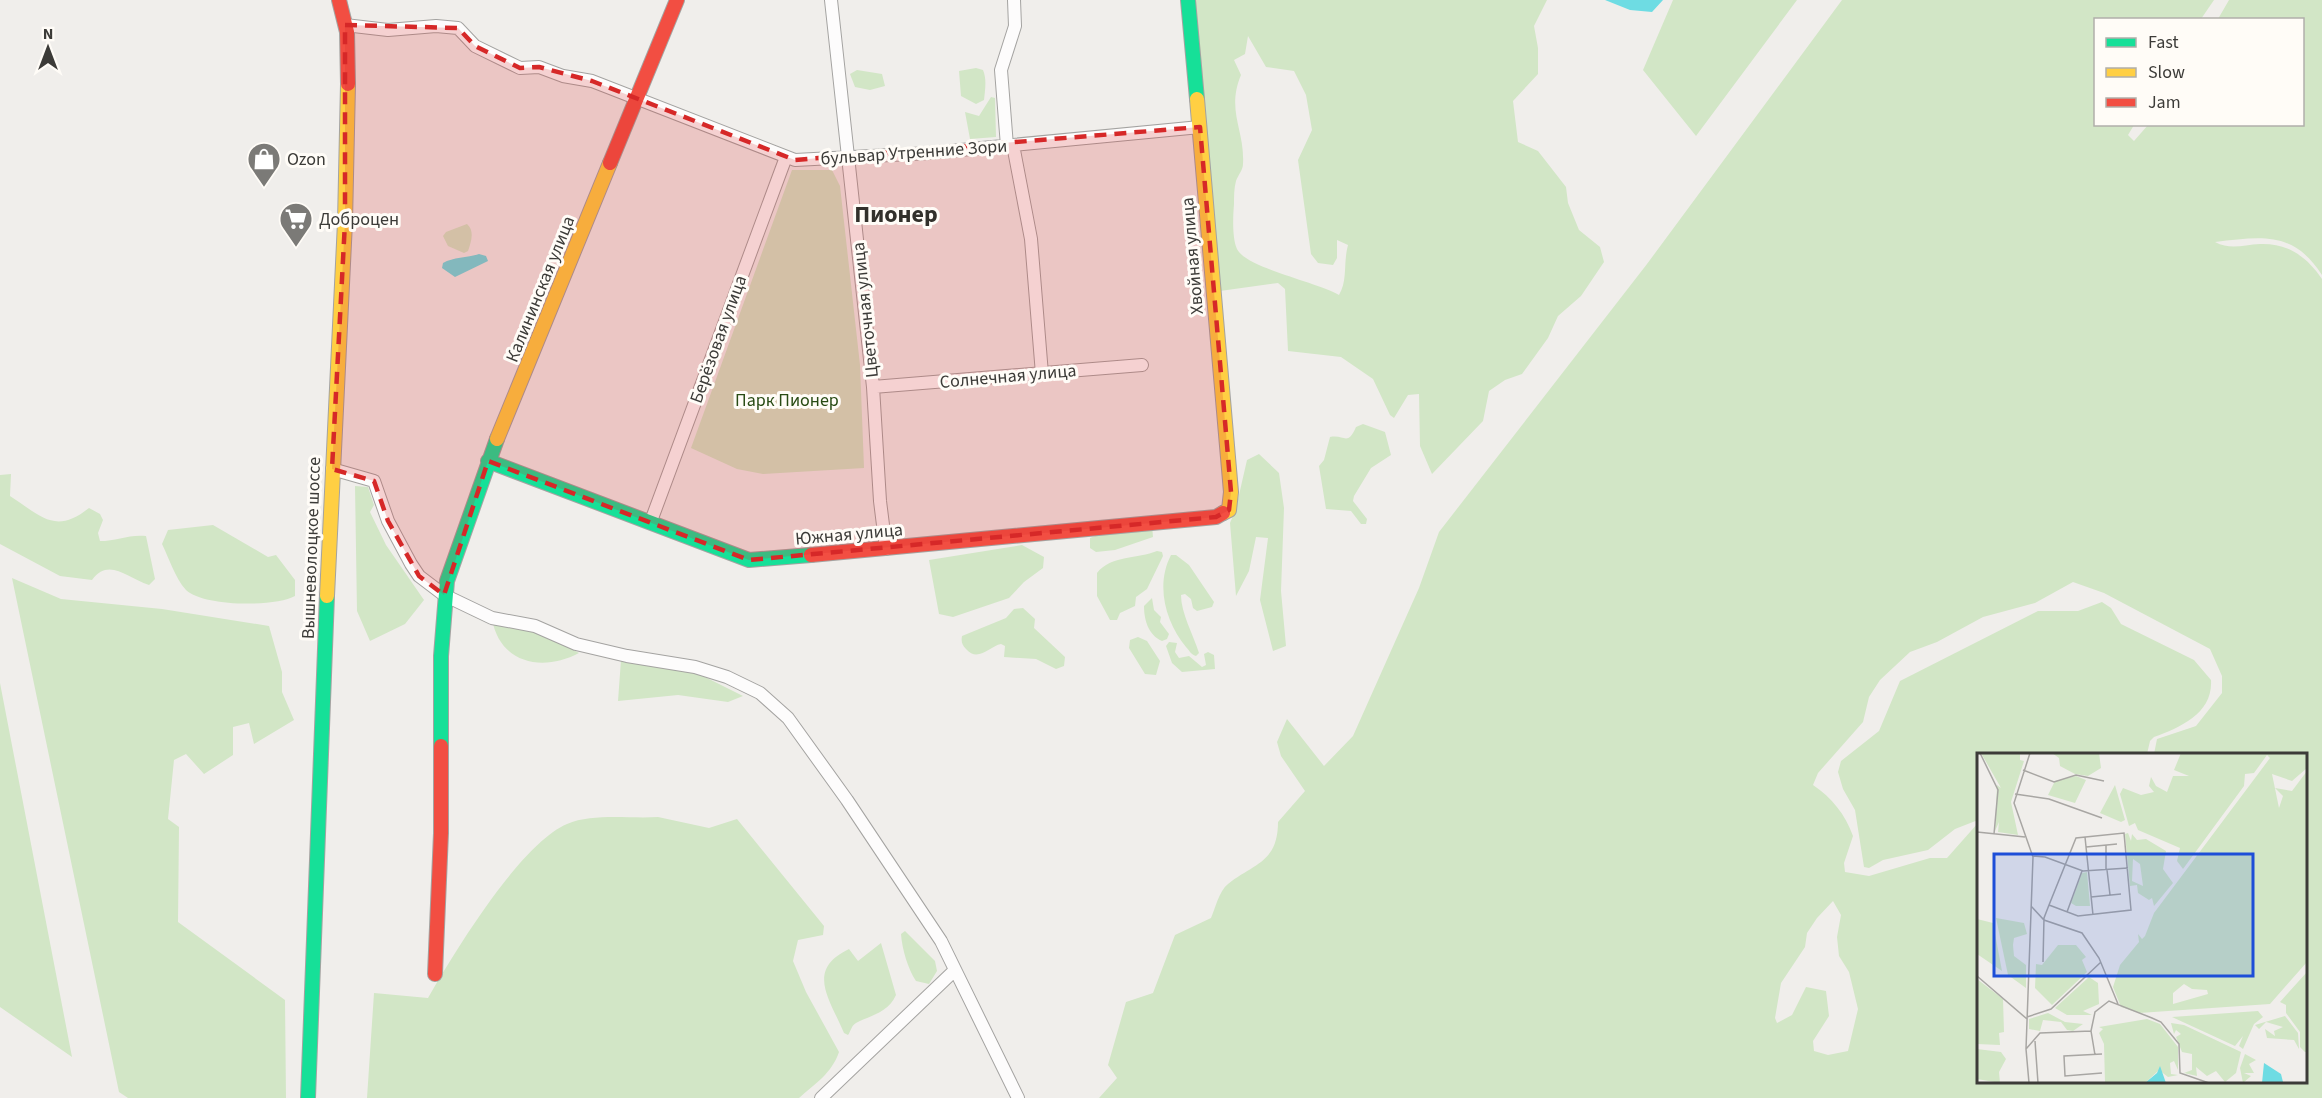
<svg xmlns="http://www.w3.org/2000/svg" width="2322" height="1098" font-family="'Source Sans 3',sans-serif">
<rect width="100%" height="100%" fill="#f0eeeb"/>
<!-- green -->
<path fill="#d2e6c6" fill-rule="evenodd" d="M1193 0H1547L1534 26 1538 48V74L1513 101 1518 142 1538 151 1566 187 1568 203 1579 230 1600 247 1604 262 1581 296 1558 316 1548 338 1522 374 1505 380 1489 391 1483 421 1432 474 1420 446 1419 394 1408 395 1394 418 1390 415 1373 379 1341 357 1288 351 1285 289 1278 283 1220 291ZM1248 36 1266 67 1294 71 1306 95 1312 130 1298 160 1311 254 1318 263 1333 265 1337 258V240L1348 245C1343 263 1348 280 1339 295 1317 282 1246 268 1237 249 1232 238 1233 216 1234 204 1234 196 1234 188 1236 181 1238 175 1243 170 1243 164 1245 130 1226 111 1241 75L1234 60 1245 54Z
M1673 0H1797L1696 136 1643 70Z
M1842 0H2214L2201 19 2096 20V124L2134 125 2128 135 2134 141 2148 125 2302 124V20L2218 19 2229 0H2322V275C2293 230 2261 237 2215 242 2230 250 2243 245 2260 244 2288 243 2307 257 2322 279V1098H1099L1117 1078 1108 1065 1126 1002 1153 993 1175 935 1211 918C1215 909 1219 891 1228 884 1253 864 1278 863 1278 822L1305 791 1281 756 1277 742 1287 719 1324 766 1353 736 1419 588 1439 532 1647 264ZM2073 582 2104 593 2210 649 2222 676V693L2196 726 2157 739 2154 754H2306V1082H1978V823L1947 858H1930L1869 876 1845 872 1844 863 1853 836C1845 814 1832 798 1813 785L1818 773 1863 722 1869 697 1880 680 1910 652 1937 642 1983 617 2035 603ZM1833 901 1841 915 1837 937 1839 956 1849 972 1858 1009 1848 1051 1828 1055 1814 1051 1813 1041 1829 1016 1826 991 1806 987 1792 1015 1777 1023 1775 1018 1781 983 1805 947 1807 933 1817 918Z
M976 68 983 70C987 79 985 90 984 100L976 104 961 96 959 71Z
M857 70 882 74 885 86 870 90 855 87 850 74Z
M991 97 995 98 996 137 970 139 965 112 979 116Z
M792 170H832L840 186 860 365 864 468 763 474 737 469 691 448Z
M467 224C475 231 471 242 468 251L464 253 448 246 443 236 446 232Z
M1363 424 1385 432 1391 455 1371 468 1354 496 1353 501 1367 519 1366 524H1361L1351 511 1326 509 1319 466 1324 460 1330 437C1345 434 1347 447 1356 427Z
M1259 454 1279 473 1284 508 1281 591 1286 646 1273 651 1260 600 1268 538 1256 537 1249 571 1236 596 1230 523 1236 508 1247 460Z
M11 474 10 496C41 516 55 535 89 508L100 514 103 520 98 533 100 541C116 541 130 534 146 536L155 579 149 585C127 578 109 557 92 580L60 576 0 544V475Z
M355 486 368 487 374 505 370 512 386 545 424 600 405 624 370 641 357 611Z
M213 525 268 557 276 555 295 580V596C275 607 204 607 186 590 175 578 169 558 162 544L168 530Z
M1152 525 1153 537 1115 550 1096 552 1090 548V538L1100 534Z
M1022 545 1044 557 1043 568 1024 582 1009 598 953 617 939 614 929 560Z
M1157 551 1162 552 1163 556 1147 589 1136 597 1135 606 1120 613 1117 620H1110L1097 596V573C1111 555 1138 559 1157 551Z
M1171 555H1176L1189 565 1214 602 1212 607 1197 611 1193 608 1191 599 1185 594 1181 595C1181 613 1193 634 1199 653L1196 656C1190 654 1190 651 1186 647 1166 623 1155 586 1171 555Z
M12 578 61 599 162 609 269 626 282 672V692L294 720 254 744 249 723 233 727V755L204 774 186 754 174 760 168 819 179 827 178 922 285 1000 286 1098H128L119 1092Z
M1152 598 1154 610 1161 617 1160 622 1169 634 1167 639 1162 641C1148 635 1144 619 1144 606Z
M2102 602 2111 608 2121 624 2194 660 2211 680C2213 713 2181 727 2154 737L2150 741 2147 754H1978V820L1955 829 1928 850 1883 860 1869 868 1864 867 1855 810 1843 789 1838 772 1841 761 1879 731 1900 681 2038 611H2078Z
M1023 608 1035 619 1034 628 1065 657 1064 666 1056 669 1036 659 1004 657 1005 646 1001 644C990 646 978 663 966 649 962 645 961 642 962 636L1006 618 1014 609Z
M492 619 534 628 579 653C543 672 500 664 492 619Z
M1138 637 1147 641 1160 661 1156 675 1145 674 1129 648 1130 640Z
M1169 642 1177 643 1175 652 1179 658 1189 656 1202 667 1206 665 1204 654 1208 652 1214 655 1215 669 1182 672 1172 663 1166 646Z
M621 660 689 669 743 696 728 702 678 695 618 701Z
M0 683 72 1057 0 1007Z
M658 817 709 828 737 819 824 926 823 935 798 940 793 961 806 992 839 1052C832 1073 815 1084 799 1098H367L374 993 428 998C454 953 520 844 567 824 593 813 630 819 658 817Z
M905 931 935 961 937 971 929 984 916 981C908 969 902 949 901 934Z
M881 943 896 995C888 1013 871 1015 856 1023 851 1026 851 1031 848 1035L844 1033C830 999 805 970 849 949L858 961Z"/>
<!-- water -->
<path fill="#6edce3" d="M1605 0H1663L1652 12 1630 10Z
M479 254 486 256 488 261 455 277 442 268 443 263C453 257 467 258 479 254Z"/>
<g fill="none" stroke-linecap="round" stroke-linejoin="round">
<!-- street casing -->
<g stroke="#a4a3a1" stroke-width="14">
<path id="street" d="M831 0 873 387 880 501 886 549
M345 25 388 30 436 26 458 28 475 46 520 68 539 67 563 76 592 81 795 160 929 153 1200 127
M1013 145 1031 239 1042 374
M1007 146 1001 70 1015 26 1014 0
M873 387 1142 365
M332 469 374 481 388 521 411 564 419 576 444 595 492 618 535 626 576 644 627 656 695 667 727 677 760 693 788 718 847 800 941 941 1018 1098
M651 521 786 157
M821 1098 955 970"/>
</g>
<!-- fast casing -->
<g stroke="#a4a3a1" stroke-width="16">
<path id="fast" d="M1188 0 1197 99
M488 461 749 560 811 555
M441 746V656L447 581 497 439
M308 1098 327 596"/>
</g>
<!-- slow casing -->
<g stroke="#a4a3a1" stroke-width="16">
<path id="slow" d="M1197 99 1231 492 1229 510 1223 513
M497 439 610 163
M327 596 345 222 348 84"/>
</g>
<!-- jam casing -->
<g stroke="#a4a3a1" stroke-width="16">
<path id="jam" d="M339 0 347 32 348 84
M610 163 677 0
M811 555 1216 517 1223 513
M435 974 441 833V746"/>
</g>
<!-- street -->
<use href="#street" stroke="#fdfcfc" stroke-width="12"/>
<!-- fast -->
<use href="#fast" stroke="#16e098" stroke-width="14"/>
<!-- slow -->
<use href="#slow" stroke="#ffcf43" stroke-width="14"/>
<!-- jam -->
<use href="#jam" stroke="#f24e42" stroke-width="14"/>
</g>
<!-- marked area -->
<path fill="#d62828" fill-opacity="0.2" stroke="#d62828" stroke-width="4.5" stroke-dasharray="12 8" stroke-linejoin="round" d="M345 25 458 28 475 46 520 68 539 67 592 81 795 160 1200 127 1231 492 1229 510 1216 517 749 560 488 461 444 595 419 576 388 521 374 481 332 469 345 222Z"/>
<!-- icons -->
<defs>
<g id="shop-pin" transform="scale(1.725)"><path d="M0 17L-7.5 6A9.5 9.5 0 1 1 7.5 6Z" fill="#7b7a77" stroke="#fffcf7"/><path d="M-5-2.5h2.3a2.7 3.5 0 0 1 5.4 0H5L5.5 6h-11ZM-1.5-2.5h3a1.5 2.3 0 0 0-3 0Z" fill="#fff"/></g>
<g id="supermarket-pin" transform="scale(1.725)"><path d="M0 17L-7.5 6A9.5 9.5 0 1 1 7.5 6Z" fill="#7b7a77" stroke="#fffcf7"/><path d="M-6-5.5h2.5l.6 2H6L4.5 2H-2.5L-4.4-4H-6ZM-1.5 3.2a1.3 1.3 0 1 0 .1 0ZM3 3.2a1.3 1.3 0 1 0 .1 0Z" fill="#fff"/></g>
</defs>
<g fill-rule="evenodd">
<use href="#shop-pin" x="264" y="159"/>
<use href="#supermarket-pin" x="296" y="219"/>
</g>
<g text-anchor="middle" stroke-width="6" stroke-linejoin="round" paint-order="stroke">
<!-- street labels -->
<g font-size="18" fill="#3c3b38" stroke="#fffcf7">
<text transform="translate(914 152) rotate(-4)" y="6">бульвар Утренние Зори</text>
<text transform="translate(1192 256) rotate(-95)" y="6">Хвойная улица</text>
<text transform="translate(540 289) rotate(-68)" y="6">Калининская улица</text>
<text transform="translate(865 310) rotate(-96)" y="6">Цветочная улица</text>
<text transform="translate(718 339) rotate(-70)" y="6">Берёзовая улица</text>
<text transform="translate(1008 376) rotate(-5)" y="6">Солнечная улица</text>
<text transform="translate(849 534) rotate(-5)" y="6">Южная улица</text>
<text transform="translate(311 548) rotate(-88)" y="6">Вышневолоцкое шоссе</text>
</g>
<!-- poi labels -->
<g font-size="18" fill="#3c3b38" stroke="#fffcf7" text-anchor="start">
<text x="287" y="165">Ozon</text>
<text x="319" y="225">Доброцен</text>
</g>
<!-- park labels -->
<g font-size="18" fill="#284b14" stroke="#fffcf7">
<text x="787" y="406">Парк Пионер</text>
</g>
<!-- district labels -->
<g font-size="24" font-weight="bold" fill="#32302b" stroke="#fffcf7">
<text x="896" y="222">Пионер</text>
</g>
</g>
<!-- overview -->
<g transform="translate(1977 753)">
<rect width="330" height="330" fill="#f0eeeb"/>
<path d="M4 0H43V7L47 8 34 49 41 82 21 79 22 69 18 78 20 32 24 35ZM75 0H122L124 15 111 23 98 21 83 13 82 5ZM204 0H330V15L315 28 295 21 302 55 306 43 298 35 315 38 330 18V209L293 251 162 260 144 254 136 234 143 212 162 189 161 181 165 186 168 183 177 160 293 5 290 2 277 20 268 21 267 33 206 116 200 108 203 95 161 77 158 70 152 73 143 41 146 35 164 42 177 39 172 33 174 24 179 33 190 39 196 23H212L197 17ZM207 231 215 236 230 237 231 241 196 251V240ZM99 23 109 27 98 50 71 42 78 28ZM138 32 148 67 144 69 123 60ZM151 80 154 88 155 81 160 87 169 86 189 98 186 116 196 130 177 153 175 145 172 147 161 140 160 132 153 133 148 81ZM156 106 163 111 166 133 155 128ZM110 119 113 153H99L94 150 105 120ZM19 165 47 170 50 181 37 185 36 192 37 203 49 212V235L31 222ZM0 166 16 170 25 218 0 201ZM99 192 109 204 105 207 110 219 75 252 58 235 59 211 65 212 81 192ZM330 219V299H328L323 294V279L309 260V252L303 249ZM112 224 121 230 122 251 106 258 115 262H90L78 255ZM0 226 26 246 27 279 22 280 23 292 0 291ZM281 258 286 264 277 271 266 296 262 293 266 283 258 293 195 264ZM71 260 88 269 106 271 96 278 90 277 84 269 66 267 63 278 52 276V266ZM308 263 321 280 322 296 317 287 290 285 288 276 298 283 297 278 306 274 289 269 282 276 278 272ZM170 266 183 271 201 294V317L197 308 193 310 194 321 201 322 191 324 182 317 168 330H128L127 291 122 280 126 276 122 274ZM194 270 207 272 264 299 259 320 248 329 239 318 230 323 219 314 220 323 207 320 215 317V301L205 299 199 284 204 281 199 277 197 281ZM0 296 24 299 29 306 22 319 23 330 0 326ZM268 301 279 307 272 311 277 320H267L274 323 266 330 263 315Z" fill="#d2e6c6" fill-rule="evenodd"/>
<path d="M287 310 304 321 306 329 285 330ZM183 313 189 330H168L180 320Z" fill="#6edce3"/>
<path fill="none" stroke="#a8a6a3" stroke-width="1.5" d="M3 0 21 37 17 81M46 17 77 29 99 22 127 28M38 41 72 46 125 65M0 79 48 84M108 84 116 162M129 92V117M109 94 140 91M56 103 68 104 106 118 151 115M130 117 133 142M114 144 144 141M54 153 67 167 105 180 122 205 141 251M90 159 105 118M66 209 67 165 72 152 99 85 147 80 154 157 101 163 72 152M0 223 50 266M50 264 74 256 124 209M114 278 118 259 132 248 175 265 184 269 202 291 203 320 232 330M58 288 61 330M49 296 63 280 114 278 118 302M125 301 87 303 88 323 125 320M52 330 49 296 56 104 37 50 53 0"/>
<path fill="#1d4ed8" fill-opacity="0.15" stroke="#1d4ed8" stroke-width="3" d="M17 101H276V223H17Z"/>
<rect width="330" height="330" fill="none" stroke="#3c3b38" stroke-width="3"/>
</g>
<!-- legend -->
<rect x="2094" y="18" width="210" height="108" fill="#fffcf7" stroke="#b1afab" stroke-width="1.5"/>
<rect x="2106" y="38" width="30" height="9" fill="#16e098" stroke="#b1afab" stroke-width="1.5"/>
<text x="2148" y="48" font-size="18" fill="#3c3b38">Fast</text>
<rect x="2106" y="68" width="30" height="9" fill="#ffcf43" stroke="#b1afab" stroke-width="1.5"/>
<text x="2148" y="78" font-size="18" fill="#3c3b38">Slow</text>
<rect x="2106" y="98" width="30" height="9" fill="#f24e42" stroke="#b1afab" stroke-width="1.5"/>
<text x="2148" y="108" font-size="18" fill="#3c3b38">Jam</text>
<!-- north arrow -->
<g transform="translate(48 48)" stroke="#fffcf7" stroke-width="4.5" paint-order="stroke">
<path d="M0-4.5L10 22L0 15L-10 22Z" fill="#3c3b38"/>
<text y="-9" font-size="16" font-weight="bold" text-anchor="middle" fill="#3c3b38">N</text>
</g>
</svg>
